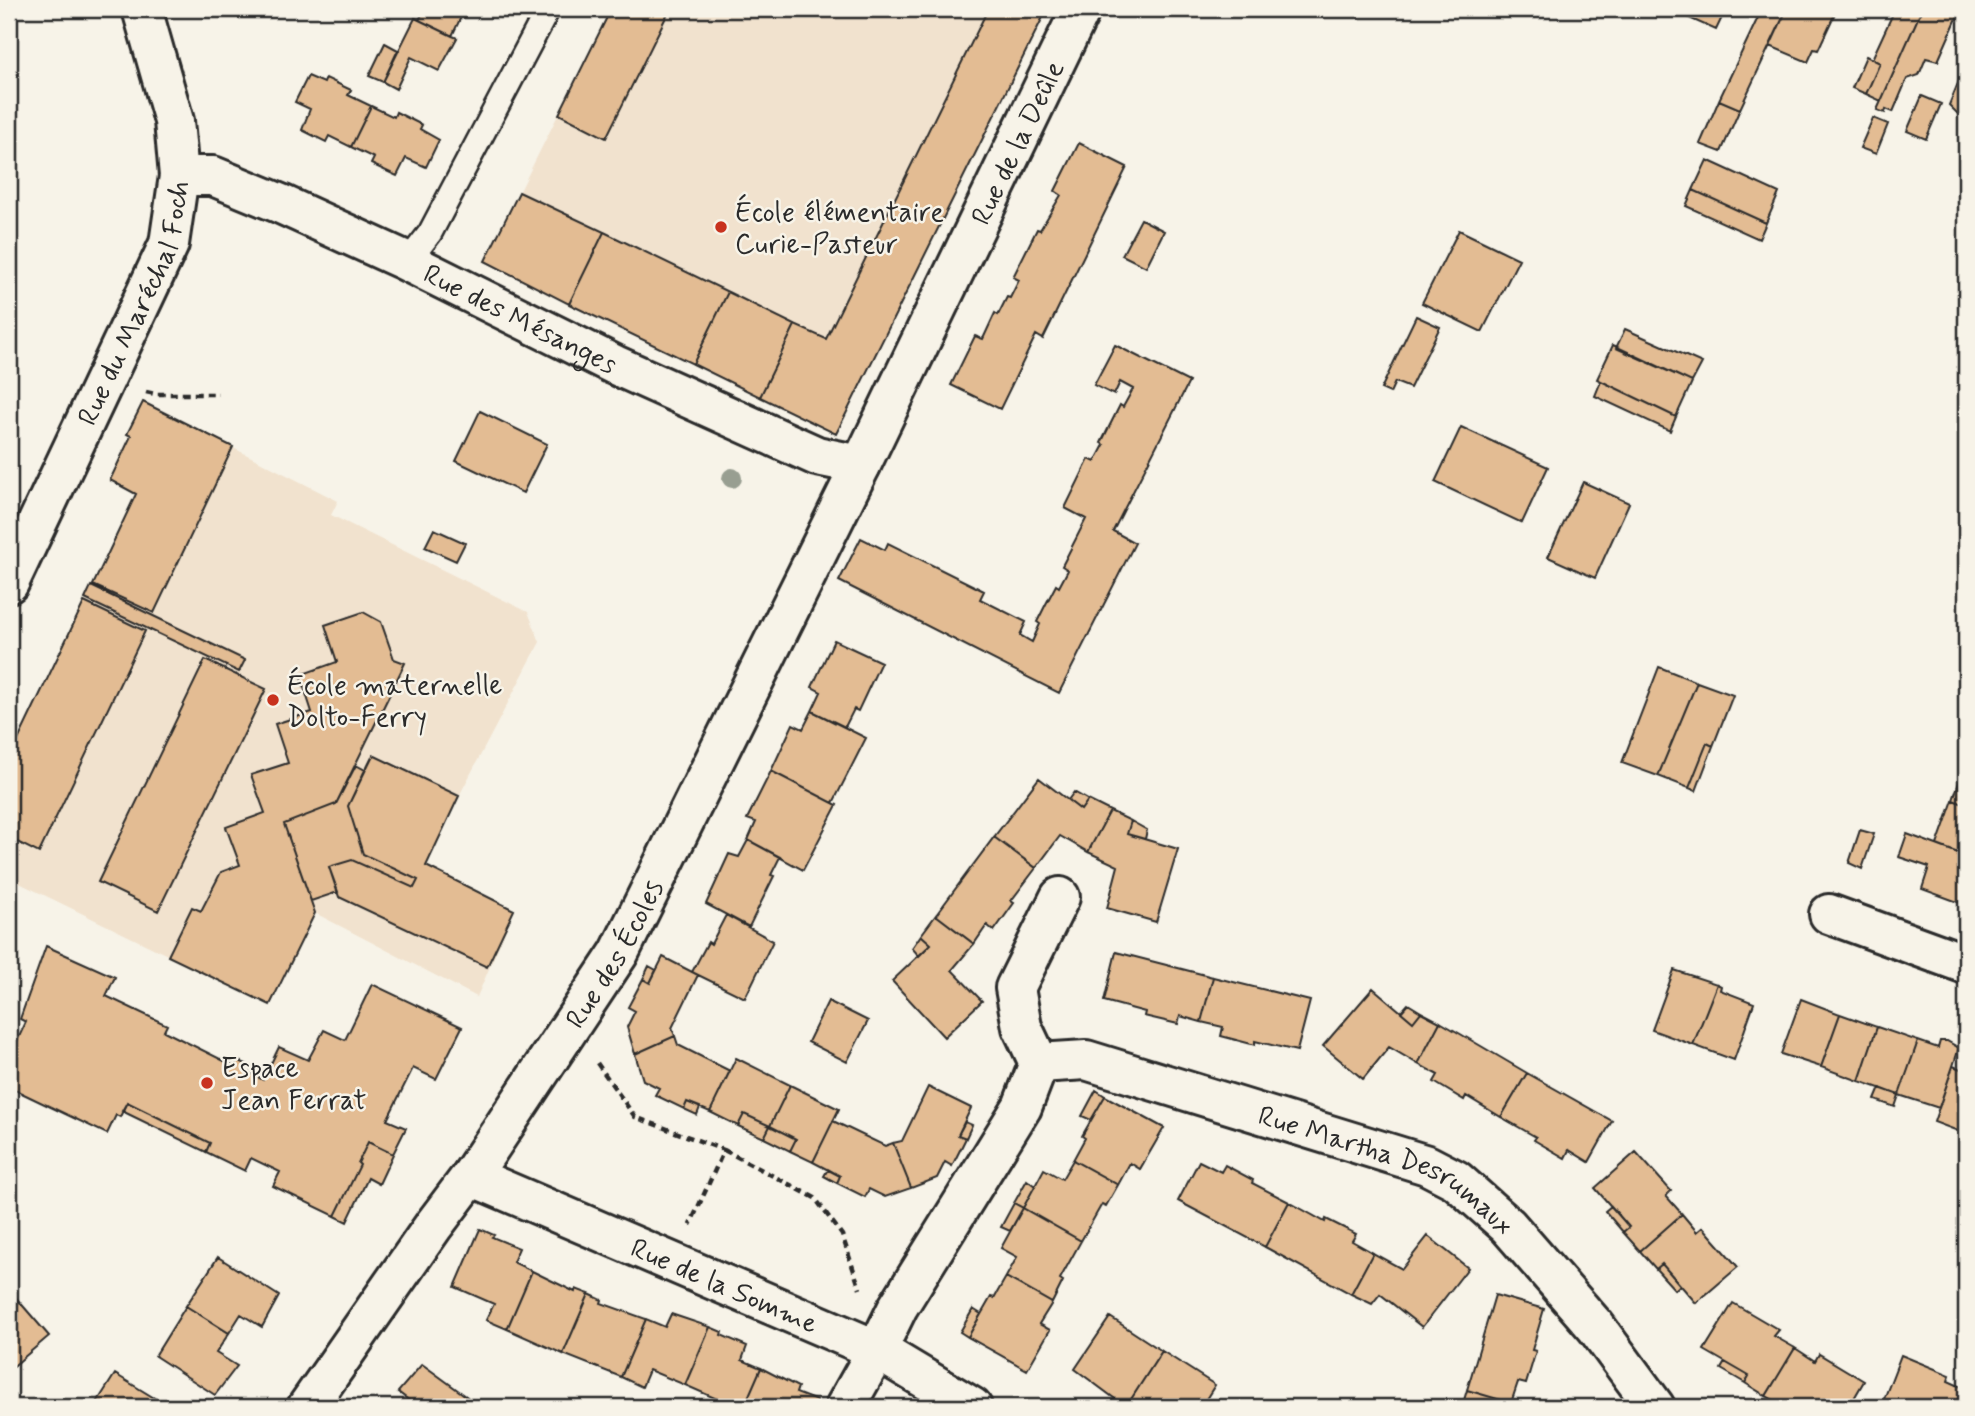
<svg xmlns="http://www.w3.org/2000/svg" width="1975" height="1416" font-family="Mynerve,sans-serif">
<rect width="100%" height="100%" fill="#f7f3e8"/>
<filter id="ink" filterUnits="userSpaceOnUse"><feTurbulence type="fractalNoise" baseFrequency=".0143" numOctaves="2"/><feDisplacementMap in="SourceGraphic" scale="14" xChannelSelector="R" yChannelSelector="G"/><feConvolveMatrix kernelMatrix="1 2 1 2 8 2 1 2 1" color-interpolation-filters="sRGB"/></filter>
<g filter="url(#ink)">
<!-- built -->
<path fill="#f1e2ce" d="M611 9H1047L836 434 485 261Z
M143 402 338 501 331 515 528 612 540 642 459 796 426 866 514 910 477 997 315 913 270 1005 9 878V759L136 494 131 437 127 434Z"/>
<!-- building -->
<path fill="#e3bc93" stroke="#2b2b2b" stroke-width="2" d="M425 9H450L462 15 452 36 419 20Z
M611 9H670L606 138 559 114Z
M988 9H1047L836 434 760 397 795 325 826 339Z
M1669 9H1726L1716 30Z
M1762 9H1787L1740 109 1719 100Z
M1787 9H1837L1818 50 1814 49 1808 62 1770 46Z
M1895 9H1922L1881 101 1866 94 1880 63 1872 59Z
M1922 9H1961L1938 61 1926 58 1919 75 1907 79 1893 112 1886 109 1885 113 1877 110Z
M415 18 457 38 439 71 411 57 396 89 383 82Z
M385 43 398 50 383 82 369 76Z
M1866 56 1880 63 1866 94 1852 88Z
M1966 64V122L1949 105Z
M308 76 324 83 326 78 351 90 348 95 371 106 351 147 329 136 326 142 302 130 310 109 295 102Z
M1922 96 1941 104 1926 139 1907 131Z
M1719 100 1740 109 1721 152 1700 144Z
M371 106 394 117 396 112 422 125 420 129 439 140 426 167 406 158 397 176 371 164 374 158 351 147Z
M1873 118 1888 124 1876 154 1860 148Z
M1079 143 1127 167 1043 339 1036 335 1000 409 951 385 975 336 983 339 995 313 998 315 1007 297 1010 298 1019 280 1013 277 1037 229 1040 230 1061 195 1055 191Z
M1707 160 1779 193 1766 223 1693 190Z
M1693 190 1766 223 1759 239 1686 206Z
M519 192 604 232 569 304 485 261Z
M1141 219 1164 231 1146 267 1122 255Z
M1459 230 1519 259 1482 332 1422 303Z
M604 232 728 292 693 364 569 304Z
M728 292 795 325 760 397 693 364Z
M1416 316 1440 327 1410 388 1395 382 1390 393 1381 389Z
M1625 329 1702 363 1692 382 1616 348Z
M1115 345 1189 382 1113 531 1135 543 1059 693 839 581 861 538 885 550 888 543 984 591 980 599 1026 622 1020 635 1032 642 1040 624 1037 622 1046 604 1056 585 1059 587 1068 570 1062 566 1086 519 1065 508 1089 459 1095 462 1104 445 1101 443 1120 405 1123 407 1133 389 1120 382 1114 395 1094 385Z
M1613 345 1692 382 1676 417 1597 379Z
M1601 381 1676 417 1670 431 1595 396Z
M143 402 233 447 154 613 93 585 136 494 110 480 131 436 127 434Z
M480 411 547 444 523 493 456 461Z
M1461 427 1548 467 1522 523 1435 482Z
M1583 482 1629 503 1595 578 1548 557Z
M434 529 465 543 456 561 425 547Z
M91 586 245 660 239 672 85 599Z
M84 602 145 631 39 853 9 838V759Z
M363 612 381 622 394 659 405 663 336 804 284 824 315 913 270 1005 168 956 192 907 201 911 221 872 240 865 226 827 265 813 251 775 288 763 275 724 312 712 300 675 337 662 325 625Z
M834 640 881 662 858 711 854 709 845 727 812 711 821 692 812 687Z
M205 660 266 689 158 911 98 882Z
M1659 667 1697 682 1658 776 1622 763Z
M1697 682 1733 695 1713 746 1707 743 1689 788 1658 776Z
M812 711 866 738 833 803 771 771 793 724 803 729Z
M1707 743 1713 746 1696 791 1689 788Z
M373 755 459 796 426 866 514 910 487 967 339 897 329 867 352 860 414 888 418 880 363 854 348 806Z
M1966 762V805L1953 800Z
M356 765 365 770 348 806 363 854 418 880 414 888 352 860 329 867 338 892 311 901 284 824 336 804Z
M771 771 837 805 803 870 748 840 756 822 747 819Z
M1039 778 1081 810 1088 800 1110 811 1088 852 1060 836 1036 868 994 837Z
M1074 792 1088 800 1081 810 1068 800Z
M1953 800 1966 805V856L1937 845Z
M1110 811 1131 821 1127 834 1178 849 1156 922 1107 908 1118 866 1088 852Z
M1131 821 1147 830 1145 839 1127 834Z
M1860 830 1874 834 1862 869 1849 863Z
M1907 834 1966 856V905L1922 889 1929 867 1899 857Z
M994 837 1036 868 1011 901 1014 903 994 931 987 925 974 944 936 915Z
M748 840 780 857 771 875 774 876 749 927 706 904 729 854 739 857Z
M726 915 773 941 745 998 692 972 708 942 711 944Z
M936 915 974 944 952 970 982 1001 944 1037 892 981 931 944 921 935Z
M921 935 931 944 919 956 912 948Z
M46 946 115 977 106 996 167 1025 164 1031 234 1066 237 1060 251 1066 248 1072 263 1080 279 1047 308 1060 324 1030 345 1040 372 984 462 1027 436 1079 413 1068 387 1120 406 1128 393 1154 368 1142 358 1163 360 1165 335 1216 273 1186 280 1172 251 1158 245 1171 206 1152 210 1143 127 1102 120 1117 116 1115 107 1134 9 1087V1058L26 1022 20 1019Z
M1116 952 1213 977 1201 1022 1180 1016 1178 1024 1144 1016 1145 1012 1104 1001Z
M663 957 698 975 672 1028 675 1036 635 1054 627 1027 635 1011 628 1007 643 979 650 983Z
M649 966 656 970 650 983 643 979Z
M1674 970 1717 984 1693 1045 1652 1030Z
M1213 977 1310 1001 1297 1051 1255 1041V1045L1221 1036 1223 1027 1201 1022Z
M1717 984 1721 986 1720 990 1754 1003 1734 1060 1693 1045Z
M1373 988 1413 1022 1421 1012 1440 1022 1418 1064 1389 1047 1363 1079 1323 1046Z
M1801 999 1840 1014 1821 1067 1781 1054Z
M828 1001 868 1021 847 1062 808 1042Z
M1408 1004 1421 1012 1413 1022 1401 1012Z
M1840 1014 1877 1027 1859 1081 1821 1067Z
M1440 1022 1527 1073 1501 1117 1466 1096 1464 1100 1434 1082 1438 1075 1418 1064Z
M1877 1027 1918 1041 1899 1095 1859 1081Z
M675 1036 678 1045 730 1071 710 1112 687 1102 684 1109 655 1095 659 1088 643 1080 635 1054Z
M1918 1041 1938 1048 1940 1041H1947L1959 1048 1939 1108 1899 1095Z
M736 1058 790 1085 770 1126 744 1114 738 1126 710 1112Z
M1953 1066 1966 1071V1134L1934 1122Z
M1527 1073 1612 1121 1589 1162 1569 1150 1565 1158 1534 1140 1536 1137 1501 1117Z
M790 1085 839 1109 813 1162 790 1151 796 1139 770 1126Z
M928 1087 971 1108 958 1135 966 1138 952 1166 945 1162 937 1178 911 1188 893 1143 902 1141Z
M1880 1088 1899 1095 1895 1107 1875 1100Z
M1096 1090 1105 1096 1091 1120 1082 1116Z
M1105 1096 1164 1128 1140 1169 1130 1163 1118 1185 1073 1160 1085 1138 1082 1136Z
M127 1102 210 1143 206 1152 122 1111Z
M687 1102 700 1107 697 1115 684 1109Z
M744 1114 770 1126 764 1138 738 1126Z
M833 1121 885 1146 893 1143 911 1188 885 1197 869 1189 865 1197 837 1183 840 1176 813 1162Z
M965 1122 972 1125 966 1138 958 1135Z
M770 1126 796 1139 790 1151 764 1138Z
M368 1142 393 1154 379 1184 368 1178 347 1222 335 1216 360 1165 358 1163Z
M1636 1152 1671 1191 1666 1196 1682 1214 1640 1251 1623 1232 1629 1227 1595 1188Z
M1073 1160 1118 1185 1106 1206 1102 1204 1081 1241 1023 1208 1044 1169 1062 1179Z
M1199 1161 1221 1172 1225 1165 1253 1180 1252 1183 1289 1202 1265 1247 1178 1201Z
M828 1169 840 1176 837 1183 824 1176Z
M1027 1180 1035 1186 1023 1208 1014 1203Z
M1289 1202 1325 1222 1326 1219 1356 1234 1352 1241 1373 1253 1351 1294 1265 1247Z
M1014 1203 1023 1208 1010 1231 1001 1227Z
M1611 1206 1629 1227 1623 1232 1605 1211Z
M1023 1208 1081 1241 1060 1279 1063 1281 1052 1303 1006 1277 1017 1257 1001 1248Z
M1682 1214 1697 1232 1703 1227 1738 1267 1696 1303 1662 1264 1656 1269 1640 1251Z
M480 1229 494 1235 492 1237 519 1248 513 1262 532 1271 507 1329 486 1320 494 1304 455 1287Z
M1428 1236 1468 1268 1422 1327 1380 1294 1372 1304 1351 1294 1373 1253 1402 1269Z
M218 1257 279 1296 262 1327 241 1314 229 1333 186 1306Z
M1662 1264 1680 1285 1675 1290 1656 1269Z
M532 1271 575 1292 576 1289 589 1294 563 1354 507 1329Z
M1006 1277 1052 1303 1039 1324 1050 1330 1027 1370 968 1337 991 1297 994 1298Z
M11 1292 49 1336 9 1370V1293Z
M589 1294 602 1300 601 1303 646 1319 621 1377 563 1354Z
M1495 1295 1544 1309 1532 1350 1536 1351 1526 1384 1518 1382 1511 1403 1467 1390Z
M1733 1303 1779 1330 1774 1336 1795 1348 1766 1396 1745 1383 1749 1376 1704 1350Z
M186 1306 229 1333 216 1353 237 1366 215 1395 155 1356Z
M973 1309 981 1314 968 1337 960 1332Z
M671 1314 710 1327 685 1385 649 1370 642 1387 621 1377 646 1319 665 1327Z
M1110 1317 1162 1351 1126 1407 1075 1369Z
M710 1327 722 1332 721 1335 747 1346 742 1360 761 1368 744 1407H722L724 1402 685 1385Z
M1795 1348 1815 1361 1819 1354 1864 1381 1849 1407H1800L1792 1402 1789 1407H1786L1766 1396Z
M1162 1351 1215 1385 1201 1407H1126Z
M1901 1355 1950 1375 1948 1381 1966 1389V1399L1963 1407H1881Z
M1725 1362 1749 1376 1745 1383 1721 1369Z
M422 1364 481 1407H418L398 1392Z
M761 1368 798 1387 796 1393 817 1401 814 1407H744Z
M115 1374 169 1407H94Z
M1467 1390 1511 1403 1510 1407H1462Z"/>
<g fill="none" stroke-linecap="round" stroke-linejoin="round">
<!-- lane casing -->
<g stroke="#2b2b2b" stroke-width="28">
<path id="lane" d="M404 260 416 251 430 233 548 9"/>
</g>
<!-- street casing -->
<g stroke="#2b2b2b" stroke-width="44">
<g id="street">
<path id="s1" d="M179 176H213L281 204 404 260 615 365 817 456 861 465"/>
<path id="s2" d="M9 583 169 244 179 176 174 121 142 9"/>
<path d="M1829 914 1966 964"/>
<path id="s3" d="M1039 1063 1086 1060 1427 1165 1456 1180 1508 1226 1596 1327 1655 1407"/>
<path id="s4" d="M471 1176 877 1350 972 1407"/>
<path id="s5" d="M307 1407 434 1225 471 1176 619 953 861 465 1081 9"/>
<path d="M845 1407 877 1350 898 1307 1022 1107 1039 1063 1022 1027 1015 988 1060 897"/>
</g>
</g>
<!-- path -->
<path stroke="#2b2b2b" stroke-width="4.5" stroke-dasharray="7 5" stroke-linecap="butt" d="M146 392 155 394H218
M597 1063 635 1117 724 1150 690 1225
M724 1150 815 1198 842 1235 860 1289"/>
<!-- lane -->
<use href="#lane" stroke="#f7f3e8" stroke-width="23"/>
<!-- street -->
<use href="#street" stroke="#f7f3e8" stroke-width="38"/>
</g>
<!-- trees -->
<circle fill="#989e91" cx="732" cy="478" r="10"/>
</g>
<!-- markers -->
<g fill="#c8321e" stroke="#f7f3e8" stroke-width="2.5">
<circle cx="721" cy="227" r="7"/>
<circle cx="273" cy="700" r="7"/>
<circle cx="207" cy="1083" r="7"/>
</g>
<g text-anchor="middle" stroke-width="5" stroke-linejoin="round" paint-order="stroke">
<!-- street labels -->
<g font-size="28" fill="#2b2b2b" stroke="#f7f3e8">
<text dy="10" stroke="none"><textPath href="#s5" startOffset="1454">Rue de la Deûle</textPath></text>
<text dy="10" stroke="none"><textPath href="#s2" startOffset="308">Rue du Maréchal Foch</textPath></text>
<text dy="10" stroke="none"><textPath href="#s1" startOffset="373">Rue des Mésanges</textPath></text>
<text dy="10" stroke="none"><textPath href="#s5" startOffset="548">Rue des Écoles</textPath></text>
<text dy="10" stroke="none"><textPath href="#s3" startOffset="369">Rue Martha Desrumaux</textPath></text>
<text dy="10" stroke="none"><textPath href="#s4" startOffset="276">Rue de la Somme</textPath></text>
</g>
<!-- poi labels -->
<g font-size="28" fill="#2b2b2b" stroke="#f7f3e8" text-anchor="start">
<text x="735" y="221">École élémentaire<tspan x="735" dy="32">Curie-Pasteur</tspan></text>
<text x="287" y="694">École maternelle<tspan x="287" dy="32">Dolto-Ferry</tspan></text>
<text x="221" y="1077">Espace<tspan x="221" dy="32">Jean Ferrat</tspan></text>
</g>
</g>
<!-- margin -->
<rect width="1975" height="1416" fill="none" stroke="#f7f3e8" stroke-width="35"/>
<rect x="18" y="18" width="1940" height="1381" fill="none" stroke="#2b2b2b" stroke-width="2.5" filter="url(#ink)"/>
</svg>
